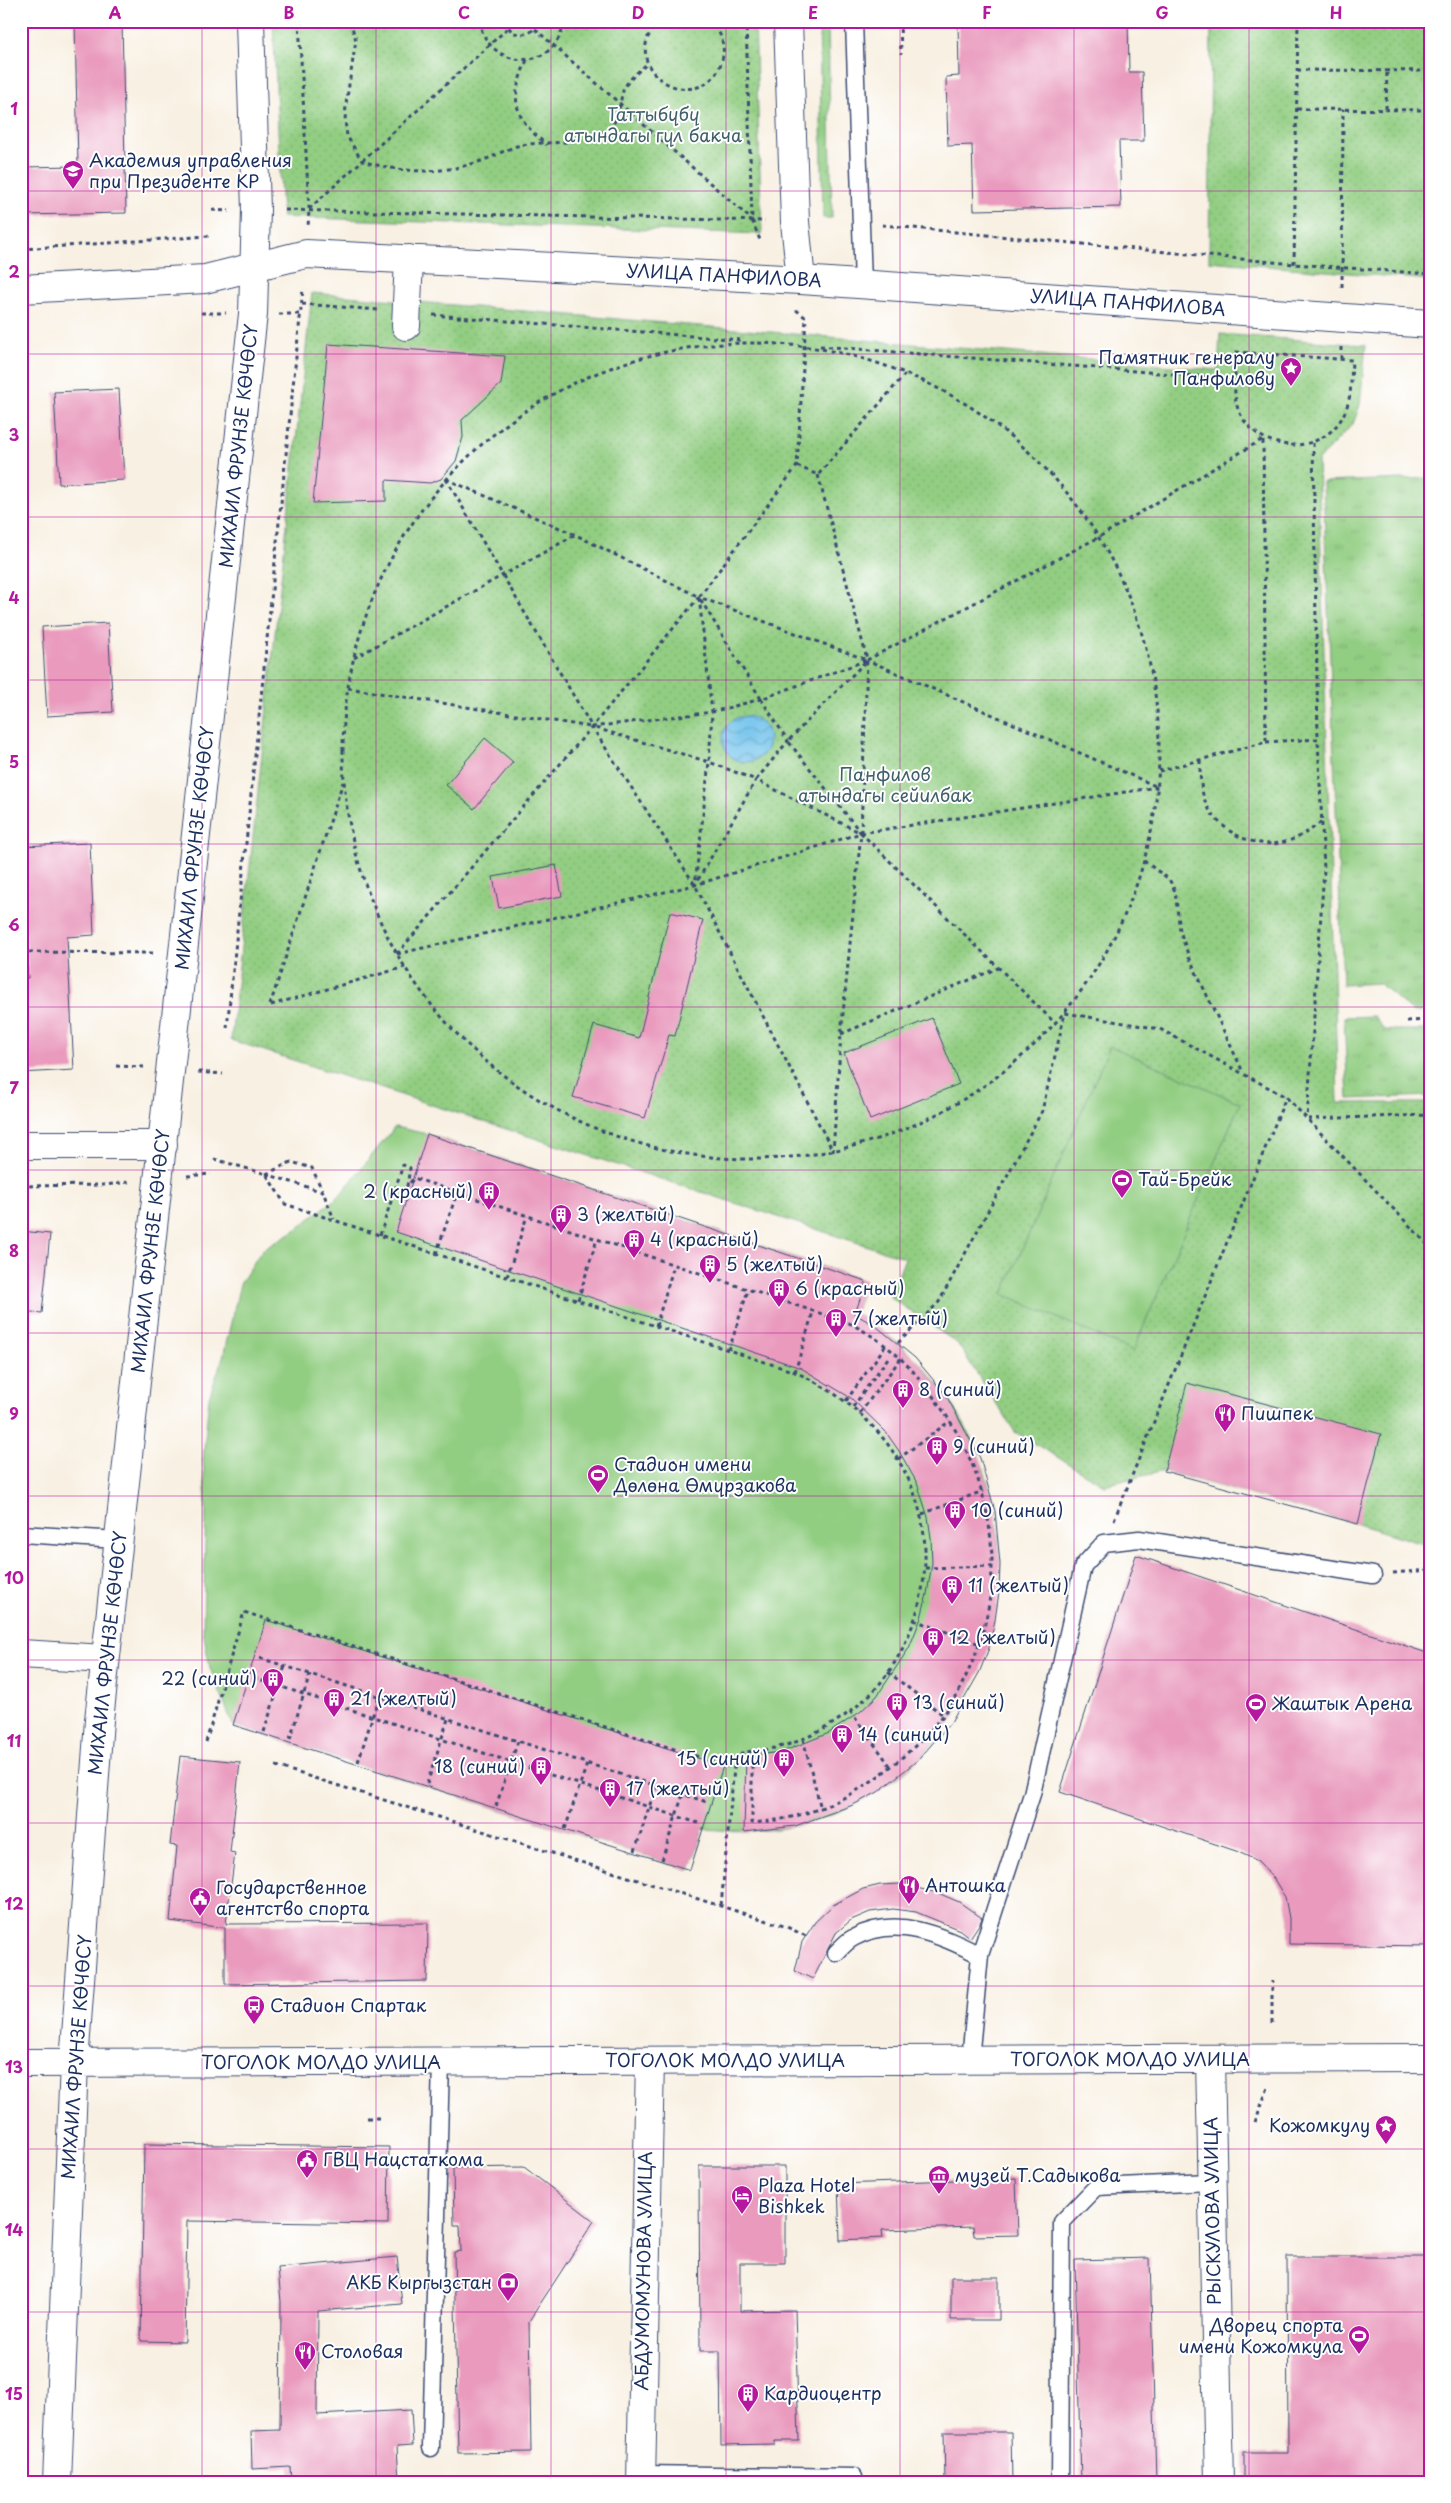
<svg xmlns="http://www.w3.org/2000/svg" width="1451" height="2503" font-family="'Playpen Sans',sans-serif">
<defs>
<pattern id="grass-tufts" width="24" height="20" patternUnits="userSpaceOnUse" patternTransform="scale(1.25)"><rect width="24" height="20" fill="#92ce82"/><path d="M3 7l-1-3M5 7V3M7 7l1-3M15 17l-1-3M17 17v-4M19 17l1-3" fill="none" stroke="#7db173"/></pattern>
<pattern id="park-dots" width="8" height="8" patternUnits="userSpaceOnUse" patternTransform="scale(1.25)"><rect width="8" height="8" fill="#92ce82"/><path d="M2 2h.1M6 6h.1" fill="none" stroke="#7db173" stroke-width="1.8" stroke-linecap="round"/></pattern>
<pattern id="water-waves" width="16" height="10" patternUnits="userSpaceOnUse" patternTransform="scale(1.25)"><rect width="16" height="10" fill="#70c2ec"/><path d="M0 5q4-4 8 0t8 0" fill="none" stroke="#5b9ec2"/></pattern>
</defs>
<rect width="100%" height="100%" fill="#fff"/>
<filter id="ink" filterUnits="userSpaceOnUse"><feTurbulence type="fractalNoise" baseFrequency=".02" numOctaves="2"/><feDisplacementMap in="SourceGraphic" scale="10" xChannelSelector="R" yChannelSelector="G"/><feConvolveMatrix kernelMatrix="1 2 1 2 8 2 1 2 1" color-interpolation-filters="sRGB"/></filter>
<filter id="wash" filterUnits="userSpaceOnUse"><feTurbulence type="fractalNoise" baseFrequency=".0096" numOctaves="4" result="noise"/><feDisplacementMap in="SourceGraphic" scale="20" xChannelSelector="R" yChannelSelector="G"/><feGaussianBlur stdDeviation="1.12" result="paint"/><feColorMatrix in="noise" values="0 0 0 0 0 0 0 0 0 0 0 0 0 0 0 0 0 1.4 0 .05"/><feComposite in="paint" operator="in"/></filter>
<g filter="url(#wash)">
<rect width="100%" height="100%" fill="#f8f0e2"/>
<!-- grass -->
<path fill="url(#grass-tufts)" stroke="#567e70" d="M819 21H828L832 218H823Z
M1430 478V1011L1413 1012 1379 983 1343 985 1323 482Z
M1374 1016 1384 1030H1430V1096L1348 1099 1344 1017Z"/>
<!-- park -->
<path fill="url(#park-dots)" stroke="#567e70" d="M273 21H755L762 234 282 217Z
M1211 21H1430V280L1209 261Z
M312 293 1218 370 1220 334 1366 345 1360 405 1353 424 1318 460 1338 1103H1430V1546L1358 1524 1164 1471 1104 1485 1015 1432 957 1343 890 1297 905 1258 231 1040Z"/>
<!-- pitch -->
<path fill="#92ce82" stroke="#567e70" d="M1110 1046 1240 1103 1133 1351 1003 1294Z
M395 1127 427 1134 866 1281 855 1314C1020 1404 1051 1644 908 1769 876 1796 835 1817 794 1826 763 1833 734 1831 703 1829L690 1870 233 1725 210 1668 203 1631 206 1502 203 1460 209 1397 223 1357 240 1284 262 1250 297 1229 339 1196Z"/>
<!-- water -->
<path fill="url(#water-waves)" stroke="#4678a5" d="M723 739a23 23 0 1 1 46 0a23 23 0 1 1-46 0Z"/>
<g id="blocks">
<!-- building -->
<path fill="#e99abd" d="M75 21H122L126 213 21 215V167L78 166Z
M958 21H1128L1129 72H1142L1144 141H1119L1121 207 974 210 972 145 948 146 946 77 959 76Z
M328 344 505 356 501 384 462 420 463 437 456 461 441 479 430 483 386 480V501L313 503Z
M119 389 124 480 59 484 54 392Z
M108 623 113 712 47 716 42 627Z
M485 738 513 762 474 809 446 785Z
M90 843 94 935 67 937 74 1070 21 1073V978H28L21 846Z
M556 865 562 896 499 908 493 877Z
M670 912 703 920 675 1036 669 1035 645 1118 573 1097 594 1025 639 1038Z
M932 1018 959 1084 870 1120 844 1053Z
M427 1134 866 1281 855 1314 876 1326 915 1358 946 1395 980 1458 995 1511 1000 1564 999 1592 995 1620 989 1648 979 1673 951 1722 919 1759 878 1792 853 1805 795 1826 744 1832 746 1756 782 1752 829 1733 860 1712 877 1696 909 1648 921 1618 927 1594 932 1563 931 1538 928 1517 917 1483 899 1451 885 1431 851 1398 801 1368 396 1232Z
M21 1231 50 1234 42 1313 21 1311Z
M1187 1383 1381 1434 1358 1524 1164 1471Z
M1136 1555 1430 1654V1946L1289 1944V1918L1285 1897 1272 1876 1258 1861 1236 1851 1060 1792Z
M266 1620 723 1766 690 1870 233 1725Z
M180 1756 240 1762 230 1852 235 1853 226 1924 428 1923 427 1981 225 1984V1928L170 1921 177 1846 170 1845Z
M899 1884 938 1893 959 1902 982 1918 980 1923 970 1938 960 1930 916 1912 893 1909 870 1912 851 1920 836 1933 813 1979 795 1971 802 1942 815 1922 833 1905 863 1889 880 1885Z
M144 2144 389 2147 388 2224 187 2221 185 2342 141 2341Z
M699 2166H785V2263H740V2311L795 2310 799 2441H775V2444L721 2445 720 2351H700Z
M524 2167 594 2221 529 2321 531 2452 458 2453 454 2252 461 2251 460 2225H454L453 2168Z
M1016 2178 1018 2235 974 2236 973 2227 882 2230 883 2238 840 2240 838 2184Z
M397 2257 402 2304 318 2311 317 2415 411 2410 413 2445 397 2446 399 2482H291L290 2467 252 2469 251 2431 280 2430 281 2302 278 2268Z
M1287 2257H1430V2482H1244V2453H1288Z
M1150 2258 1156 2482H1081L1075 2260Z
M951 2277H999V2320H951Z
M944 2432H1011L1012 2482H945Z"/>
</g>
</g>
<g filter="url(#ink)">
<use href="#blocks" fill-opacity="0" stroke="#3c4c72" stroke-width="1"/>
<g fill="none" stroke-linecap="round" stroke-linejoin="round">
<!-- lane casing -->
<g stroke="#3c4c72" stroke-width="19">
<path id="lane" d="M854 21 863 284
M21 1534 118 1540
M836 1953C841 1948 847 1941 853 1938 897 1914 941 1936 980 1955
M970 2060 980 1955 1032 1794 1083 1566 1104 1543 1139 1539 1373 1575
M431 2448 441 2062
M641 2474 854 2477
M1060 2482 1062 2222 1096 2187 1211 2182"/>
</g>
<!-- street casing -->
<g stroke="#3c4c72" stroke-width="30">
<path id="street" d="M21 289 205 279 306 254 801 280 1430 324
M406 326 409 259
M21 1145H163
M21 1654 105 1659
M641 2482 650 2061"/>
</g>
<!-- secondary casing -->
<g stroke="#3c4c72" stroke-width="30">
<path id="secondary" d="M788 21 795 222 801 280
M1210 2059 1219 2482
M21 2063 1430 2058
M57 2482 74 2063 99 1720 253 314 256 210 250 21"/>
</g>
<!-- path -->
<path stroke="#3c4c72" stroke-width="3" stroke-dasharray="4 4" stroke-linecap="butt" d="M299 21 309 209 308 228
M350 21 356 40 346 104 345 121 347 136 362 161C402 173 439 175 478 162 492 158 504 150 517 146 547 139 585 149 610 127 621 117 619 101 624 88 629 79 640 70 648 63
M479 21C489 72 557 73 564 21
M504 21 512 32C525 37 534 33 539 21
M658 21C612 75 705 120 722 60 726 46 721 32 711 21
M746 21 752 220 760 240
M900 21 901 54
M535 29 752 220
M527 60C509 100 513 117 547 145
M1297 70 1430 71
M1297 109 1430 110
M1386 109 1387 70
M309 209 508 28
M212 210 229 211
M285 210 765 221
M882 225 1294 264 1430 274
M21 249 209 236
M1294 264 1298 21
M1342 287 1343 109
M302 304 379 310
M201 313H226
M279 314H301
M433 315 741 340
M343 751a408 408 0 1 1 816 0a408 408 0 1 1-816 0Z
M820 346 1235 379
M1236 352 1352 360C1351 375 1352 395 1346 409 1328 458 1257 456 1238 409 1232 393 1236 369 1236 352Z
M1341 359V344
M1313 443 1318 739
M797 466 818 475 907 372
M818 475 867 659
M446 479 576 535 699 597 797 466 806 318 794 308
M446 479 592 727
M354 658 575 535
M867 660 1099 537 1263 439
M348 688 591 727
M761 699 788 741 756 780 709 762 712 712Z
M1266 742 1318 739 1324 870 1307 1118
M1200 760C1200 773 1200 785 1204 798 1214 830 1256 852 1288 841 1301 837 1311 830 1321 822
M1159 771 1266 742 1263 439
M861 833 1158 787 867 660
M1144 861 1169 879 1175 891 1180 931 1189 957 1243 1072
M21 952 156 953
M397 954 695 885 861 833 867 660 699 597 592 727 695 885 833 1151
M397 954 592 727
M270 1005 343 782
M271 1005 405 967
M1407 1021 1430 1020
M227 1028 303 289
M841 1034 998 968
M116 1066 144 1067
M198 1072 223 1074
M1308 1119 1430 1115
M833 1152 841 1034 861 833 788 741 867 660 761 699 699 597 712 712 592 727 709 762 695 885 756 780 861 833 1056 1024
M214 1159 266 1174 285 1204 795 1372C896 1417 951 1516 913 1624 903 1651 887 1680 864 1700 842 1720 812 1738 783 1746 769 1750 756 1750 742 1753L734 1768 721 1906
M266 1174 323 1192 334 1219
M266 1174 291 1162 312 1168 323 1192
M187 1176 211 1174
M21 1186 104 1185 129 1182
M380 1235 403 1165 410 1168 407 1186 414 1178 849 1323C893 1345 917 1372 944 1412 998 1491 1008 1590 966 1676 961 1685 958 1695 952 1703 935 1729 913 1749 889 1768 848 1801 805 1819 752 1823V1751
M436 1254 457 1193
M507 1277 527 1216
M578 1300 597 1239
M656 1326 674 1265
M898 1343 939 1302 1042 1111 1065 1013 1160 1029 1286 1097 1430 1247
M729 1350 748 1290
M795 1372 813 1312
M846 1401 886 1345
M853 1407 888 1358
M860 1413 901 1358
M898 1459 950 1421
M922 1514 983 1491
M1114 1520 1286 1097
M925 1568 992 1566
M1393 1573 1430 1570
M914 1620 980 1644
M260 1658 707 1802
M888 1672 943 1715
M254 1678 698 1823
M850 1711 891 1767
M264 1732 285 1666
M290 1739 310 1674
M803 1739 821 1809
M206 1742 244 1612 734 1768
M358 1762 379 1696
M276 1766 787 1927 806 1936
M427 1784 448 1719
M496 1806 518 1741
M565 1829 587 1764
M635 1851 656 1786
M662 1860 683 1794
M1272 2023V1981
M367 2118H383
M1255 2122 1269 2085"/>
<!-- lane -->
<use href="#lane" stroke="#fff" stroke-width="16"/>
<!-- street -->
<use href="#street" stroke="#fff" stroke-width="28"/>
<!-- secondary -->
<use href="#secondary" stroke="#fff" stroke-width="28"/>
</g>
</g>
<!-- grid -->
<path fill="none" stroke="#b5179e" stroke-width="1" stroke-opacity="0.55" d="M202 21V2482M376 21V2482M551 21V2482M726 21V2482M900 21V2482M1074 21V2482M1249 21V2482M21 191H1430M21 354H1430M21 517H1430M21 680H1430M21 844H1430M21 1007H1430M21 1170H1430M21 1333H1430M21 1496H1430M21 1660H1430M21 1823H1430M21 1986H1430M21 2149H1430M21 2312H1430"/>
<!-- icons -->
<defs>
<g id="university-pin" transform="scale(1.125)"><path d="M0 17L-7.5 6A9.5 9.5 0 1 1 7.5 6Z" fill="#b5179e" stroke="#fff"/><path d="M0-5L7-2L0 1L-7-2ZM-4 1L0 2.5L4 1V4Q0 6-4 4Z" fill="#fff"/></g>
<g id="sight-pin" transform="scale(1.125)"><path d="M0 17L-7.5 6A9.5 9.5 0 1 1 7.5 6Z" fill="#b5179e" stroke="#fff"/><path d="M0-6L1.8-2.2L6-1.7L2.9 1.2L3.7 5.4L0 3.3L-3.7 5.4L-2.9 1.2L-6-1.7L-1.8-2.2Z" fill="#fff"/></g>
<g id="stadium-pin" transform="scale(1.125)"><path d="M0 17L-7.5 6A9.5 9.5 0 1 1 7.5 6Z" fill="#b5179e" stroke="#fff"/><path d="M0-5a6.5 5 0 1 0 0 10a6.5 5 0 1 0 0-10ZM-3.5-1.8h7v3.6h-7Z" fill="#fff"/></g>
<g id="building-pin" transform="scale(1.125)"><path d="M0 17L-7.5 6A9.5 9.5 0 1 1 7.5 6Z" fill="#b5179e" stroke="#fff"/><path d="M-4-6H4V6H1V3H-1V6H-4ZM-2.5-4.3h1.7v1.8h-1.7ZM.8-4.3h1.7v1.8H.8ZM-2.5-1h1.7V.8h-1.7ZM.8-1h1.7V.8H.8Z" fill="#fff"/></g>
<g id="restaurant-pin" transform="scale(1.125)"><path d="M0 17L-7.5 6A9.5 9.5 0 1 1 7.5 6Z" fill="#b5179e" stroke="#fff"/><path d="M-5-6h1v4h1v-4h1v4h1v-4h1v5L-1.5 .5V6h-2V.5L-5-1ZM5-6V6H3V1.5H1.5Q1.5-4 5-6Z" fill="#fff"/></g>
<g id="civic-pin" transform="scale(1.125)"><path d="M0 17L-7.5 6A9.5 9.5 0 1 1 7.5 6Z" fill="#b5179e" stroke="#fff"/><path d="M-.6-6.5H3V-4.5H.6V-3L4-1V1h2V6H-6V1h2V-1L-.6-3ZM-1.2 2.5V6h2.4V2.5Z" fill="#fff"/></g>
<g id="bus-pin" transform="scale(1.125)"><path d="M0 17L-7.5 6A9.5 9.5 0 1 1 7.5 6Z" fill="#b5179e" stroke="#fff"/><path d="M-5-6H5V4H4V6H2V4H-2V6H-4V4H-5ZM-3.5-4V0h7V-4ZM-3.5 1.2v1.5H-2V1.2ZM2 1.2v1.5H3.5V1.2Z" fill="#fff"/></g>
<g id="museum-pin" transform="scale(1.125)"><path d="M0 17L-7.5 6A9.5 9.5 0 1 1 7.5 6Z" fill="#b5179e" stroke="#fff"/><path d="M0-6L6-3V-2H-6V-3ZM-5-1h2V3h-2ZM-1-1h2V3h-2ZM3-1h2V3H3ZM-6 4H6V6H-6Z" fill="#fff"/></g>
<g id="hotel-pin" transform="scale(1.125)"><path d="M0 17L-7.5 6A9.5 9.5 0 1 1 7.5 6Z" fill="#b5179e" stroke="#fff"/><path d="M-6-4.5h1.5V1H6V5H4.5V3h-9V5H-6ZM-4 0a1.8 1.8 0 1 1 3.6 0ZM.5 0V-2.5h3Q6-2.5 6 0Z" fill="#fff"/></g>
<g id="bank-pin" transform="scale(1.125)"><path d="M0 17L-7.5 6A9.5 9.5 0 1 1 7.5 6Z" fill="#b5179e" stroke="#fff"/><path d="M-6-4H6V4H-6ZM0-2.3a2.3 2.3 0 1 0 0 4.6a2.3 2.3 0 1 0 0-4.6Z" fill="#fff"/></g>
</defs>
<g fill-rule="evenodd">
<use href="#university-pin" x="73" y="171"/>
<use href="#sight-pin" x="1291" y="368"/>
<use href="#stadium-pin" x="1122" y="1180"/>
<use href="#building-pin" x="489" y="1192"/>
<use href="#building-pin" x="561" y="1215"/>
<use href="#building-pin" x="634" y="1240"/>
<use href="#building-pin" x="710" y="1265"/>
<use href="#building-pin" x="779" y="1289"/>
<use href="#building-pin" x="836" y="1319"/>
<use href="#building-pin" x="903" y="1390"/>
<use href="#restaurant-pin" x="1225" y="1414"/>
<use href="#building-pin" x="937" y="1447"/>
<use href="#stadium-pin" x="598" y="1475"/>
<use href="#building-pin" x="955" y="1511"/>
<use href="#building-pin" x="952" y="1586"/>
<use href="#building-pin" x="933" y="1638"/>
<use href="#building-pin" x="273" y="1679"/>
<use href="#building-pin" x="334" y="1699"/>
<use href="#building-pin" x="897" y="1703"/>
<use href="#stadium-pin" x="1256" y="1704"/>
<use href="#building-pin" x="842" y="1735"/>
<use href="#building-pin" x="784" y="1759"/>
<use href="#building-pin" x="541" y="1767"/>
<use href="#building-pin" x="610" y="1789"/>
<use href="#restaurant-pin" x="909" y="1886"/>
<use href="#civic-pin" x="200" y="1898"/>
<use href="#bus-pin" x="254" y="2006"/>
<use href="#sight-pin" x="1386" y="2126"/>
<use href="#civic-pin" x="307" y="2160"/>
<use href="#museum-pin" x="939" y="2176"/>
<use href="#hotel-pin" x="742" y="2196"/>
<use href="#bank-pin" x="508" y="2283"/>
<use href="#stadium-pin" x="1359" y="2336"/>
<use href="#restaurant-pin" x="305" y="2352"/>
<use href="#building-pin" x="748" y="2394"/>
</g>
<g text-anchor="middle" stroke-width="4" stroke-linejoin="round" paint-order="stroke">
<!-- park labels -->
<g font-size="18" fill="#3f5f69" stroke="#fff">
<text x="653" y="121">Таттыбүбү<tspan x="653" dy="21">атындагы гүл бакча</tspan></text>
<text x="885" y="781">Панфилов<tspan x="885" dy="21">атындагы сейилбак</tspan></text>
</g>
<!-- poi labels -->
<g font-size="18" fill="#1b2f5e" stroke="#fff" text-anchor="start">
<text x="89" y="167">Академия управления<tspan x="89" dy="21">при Президенте КР</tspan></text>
<text x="1275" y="364" text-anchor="end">Памятник генералу<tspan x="1275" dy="21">Панфилову</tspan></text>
<text x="1138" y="1186">Тай-Брейк</text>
<text x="473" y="1198" text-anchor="end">2 (красный)</text>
<text x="577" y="1221">3 (желтый)</text>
<text x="650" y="1246">4 (красный)</text>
<text x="726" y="1271">5 (желтый)</text>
<text x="795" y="1295">6 (красный)</text>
<text x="852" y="1325">7 (желтый)</text>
<text x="919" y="1396">8 (синий)</text>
<text x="1241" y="1420">Пишпек</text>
<text x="953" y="1453">9 (синий)</text>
<text x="614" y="1471">Стадион имени<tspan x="614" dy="21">Дөлөна Өмүрзакова</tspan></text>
<text x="971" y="1517">10 (синий)</text>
<text x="968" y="1592">11 (желтый)</text>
<text x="949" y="1644">12 (желтый)</text>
<text x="257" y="1685" text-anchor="end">22 (синий)</text>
<text x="350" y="1705">21 (желтый)</text>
<text x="913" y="1709">13 (синий)</text>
<text x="1272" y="1710">Жаштык Арена</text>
<text x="858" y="1741">14 (синий)</text>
<text x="768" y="1765" text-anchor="end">15 (синий)</text>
<text x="525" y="1773" text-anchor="end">18 (синий)</text>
<text x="626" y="1795">17 (желтый)</text>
<text x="925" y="1892">Антошка</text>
<text x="216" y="1894">Государственное<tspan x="216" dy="21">агентство спорта</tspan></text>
<text x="270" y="2012">Стадион Спартак</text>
<text x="1370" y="2132" text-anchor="end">Кожомкулу</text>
<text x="323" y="2166">ГВЦ Нацстаткома</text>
<text x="955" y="2182">музей Т.Садыкова</text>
<text x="758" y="2192">Plaza Hotel<tspan x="758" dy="21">Bishkek</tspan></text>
<text x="492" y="2289" text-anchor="end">АКБ Кыргызстан</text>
<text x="1343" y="2332" text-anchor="end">Дворец спорта<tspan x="1343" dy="21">имени Кожомкула</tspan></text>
<text x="321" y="2358">Столовая</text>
<text x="764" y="2400">Кардиоцентр</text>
</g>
<!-- street labels -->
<g font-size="18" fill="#1b2f5e" stroke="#fff">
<text transform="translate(724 276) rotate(3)" y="6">УЛИЦА ПАНФИЛОВА</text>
<text transform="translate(1128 303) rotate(4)" y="6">УЛИЦА ПАНФИЛОВА</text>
<text transform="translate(239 446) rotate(-84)" y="6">МИХАИЛ ФРУНЗЕ КӨЧӨСҮ</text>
<text transform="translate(195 848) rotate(-84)" y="6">МИХАИЛ ФРУНЗЕ КӨЧӨСҮ</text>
<text transform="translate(151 1251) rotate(-84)" y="6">МИХАИЛ ФРУНЗЕ КӨЧӨСҮ</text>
<text transform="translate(108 1653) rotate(-84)" y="6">МИХАИЛ ФРУНЗЕ КӨЧӨСҮ</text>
<text transform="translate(77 2057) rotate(-86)" y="6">МИХАИЛ ФРУНЗЕ КӨЧӨСҮ</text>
<text x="1130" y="2066">ТОГОЛОК МОЛДО УЛИЦА</text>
<text x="725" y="2067">ТОГОЛОК МОЛДО УЛИЦА</text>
<text x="321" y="2069">ТОГОЛОК МОЛДО УЛИЦА</text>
<text transform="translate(1213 2211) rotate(-91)" y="6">РЫСКУЛОВА УЛИЦА</text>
<text transform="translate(644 2271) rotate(-89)" y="6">АБДУМОМУНОВА УЛИЦА</text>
</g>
</g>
<!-- margin -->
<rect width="1451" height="2503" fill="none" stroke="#fff" stroke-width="55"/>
<rect x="28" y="28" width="1396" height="2448" fill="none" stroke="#b5179e" stroke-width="2"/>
<g font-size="16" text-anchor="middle" font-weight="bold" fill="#b5179e">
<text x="115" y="19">A</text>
<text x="289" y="19">B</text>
<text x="464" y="19">C</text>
<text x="638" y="19">D</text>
<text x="813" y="19">E</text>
<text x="987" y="19">F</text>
<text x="1162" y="19">G</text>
<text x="1336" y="19">H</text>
<text x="14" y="115">1</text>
<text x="14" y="278">2</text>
<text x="14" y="441">3</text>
<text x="14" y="604">4</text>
<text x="14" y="768">5</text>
<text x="14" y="931">6</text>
<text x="14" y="1094">7</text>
<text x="14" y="1257">8</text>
<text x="14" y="1420">9</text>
<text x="14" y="1584">10</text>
<text x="14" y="1747">11</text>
<text x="14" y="1910">12</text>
<text x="14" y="2073">13</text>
<text x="14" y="2236">14</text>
<text x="14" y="2400">15</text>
</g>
</svg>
